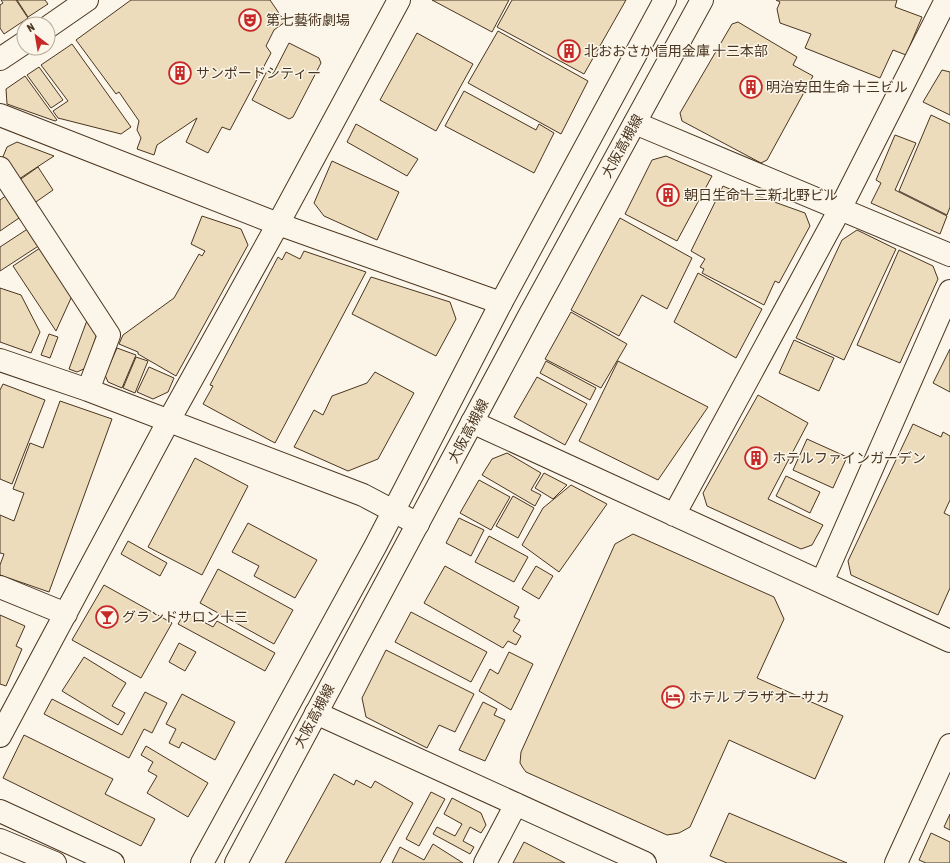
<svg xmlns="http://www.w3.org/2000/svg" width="950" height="863" font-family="'Asap Condensed','Noto Sans JP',sans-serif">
<rect width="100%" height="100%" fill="#fbf6e9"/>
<!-- building -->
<path fill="#ecdcbc" stroke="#4a3520" d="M1 0H16L28 18 4 34 0 28V5L3 3Z
M17 0H45L48 4 28 17Z
M131 0H270L285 22 274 30 266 46 271 53 230 130 222 127 208 153 186 142 197 118 157 145 154 155 137 149 141 138 137 130 139 121 119 92 116 94 76 40Z
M432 0H509L492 32Z
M512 0H626L584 74 497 27Z
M776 0H897L895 7 922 17 906 55 893 50 880 78 805 48 811 34 780 23 777 9 780 2Z
M738 22 797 57 793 65 813 76 767 160 761 163 682 121 680 113 732 24Z
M498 31 588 81 561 134 468 83Z
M417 33 473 64 436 131 380 100Z
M289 43 319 58 321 63 293 117 289 119 252 100 267 71 273 74Z
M72 44 131 127 121 134 58 118 53 111 68 101 41 65Z
M39 67 63 100 51 108 27 75Z
M942 70 950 72V115L923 102Z
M25 76 57 120 55 121 7 104 6 89Z
M464 91 536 130 539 124 554 133 534 173 445 126Z
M931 115 950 124V207L947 215 899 191Z
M356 124 418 159 407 176 347 142Z
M895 135 916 143 895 190 947 216 940 234 871 203 881 183 876 180Z
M17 142 54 156 16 181 2 159 7 147Z
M666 156 712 176 677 241 625 214 652 160Z
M332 161 399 192 377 240 324 216 314 203Z
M38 167 53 190 33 204 18 181Z
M723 186 741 194V190L805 213 810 226 779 283 775 281 764 305 702 273 704 269 700 267 705 259 691 251Z
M7 195 22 216 0 231V200Z
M202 216 241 229 248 245 176 376 138 354V352L119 344 123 335 174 298 199 254 202 256 205 251 191 244Z
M620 218 692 258 667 309 642 295 619 336 571 310Z
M29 228 40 245 0 271V247Z
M857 230 896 249 844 360 796 338 842 240Z
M40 248 72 296 56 331 13 266Z
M899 250 933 266 938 279 900 363 857 345Z
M304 251 366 272 275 443 203 404 213 386 210 385 278 257 282 260 286 252 300 259Z
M698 273 762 309 736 358 674 322Z
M371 277 450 302 456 319 436 356 352 314Z
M0 288 21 295 40 332 31 353 0 342Z
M571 312 627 344 601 388 545 359Z
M89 315 98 330 86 368 77 372 69 369Z
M49 334 58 337 50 358 41 355Z
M794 340 834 358 819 391 779 373Z
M117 348 136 355 122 388 108 382 105 375Z
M950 349V392L933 383Z
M136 357 148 361 135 393 123 388Z
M546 361 596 388 590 400 540 373Z
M618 361 708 407 658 480 579 441Z
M149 367 174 378 168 392 153 399 137 392Z
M375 372 414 393 378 459 348 471 294 447 314 410 323 415 332 396 367 383Z
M537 377 587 404 565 445 514 417Z
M3 384 45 400 12 484 0 479V390Z
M758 395 808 423 768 499 823 525 812 545 801 549 707 506 703 493Z
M60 401 112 419 49 592 0 575V565L4 554 0 553V515L14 521 24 493 13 489 30 443 43 448Z
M913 424 941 437 943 432 950 436V500L944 513 950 516V588L938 615 851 575 848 561Z
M807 439 847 457 833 488 793 470Z
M507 453 541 473 531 490 541 495 535 506 482 475 492 459Z
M195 458 248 486 202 575 148 547Z
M544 473 567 485 553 499 535 488Z
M786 476 820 492 810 513 776 496Z
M479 480 510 497 491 530 460 513Z
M571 485 607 504 559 572 522 545 543 508Z
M513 496 534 508 518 538 496 526Z
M459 518 484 530 471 556 446 543Z
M248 523 317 560 295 598 254 576 259 566 232 552Z
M633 534 774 597 784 619 757 678 843 716 815 779 729 740 690 827 679 833 667 835 526 772 523 768 520 763 521 752 615 544Z
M489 536 528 557 514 582 475 562Z
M128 541 167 563 160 576 121 554Z
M445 566 519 607 514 617 520 620 513 631 521 636 516 645 508 641 503 648 424 603Z
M536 566 553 576 539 599 522 589Z
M218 569 293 610 274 644 200 603Z
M104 585 172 623 141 678 72 640Z
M185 612 213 627 217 621 275 653 265 671 178 624Z
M411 612 487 652 471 682 395 642Z
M0 615 25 626 16 646 22 649 6 686 0 684Z
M179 643 196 652 185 671 169 662Z
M386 650 474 694 455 732 439 725 427 748 366 717 362 698Z
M509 652 533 664 511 710 479 691 490 669 498 674Z
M84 657 126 683 112 706 125 713 118 725 62 691Z
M145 692 167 703 152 733 144 729 129 758 44 714 52 699 122 735Z
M182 694 235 722 215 760 182 742 179 748 169 743 176 729 166 724Z
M483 702 497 709 494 715 505 720 485 761 459 750Z
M24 735 113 779 105 794 155 819 141 846 3 778Z
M146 746 208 783 188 817 147 793 157 776 148 771 153 762 141 755Z
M334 774 354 785 356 780 371 788 375 781 413 803 380 863H285Z
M431 792 445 799 419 846 406 839Z
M452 798 481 813 486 825 481 833 470 827 463 841 474 847 470 854 433 834 437 827 455 836 462 824 444 814Z
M729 813 847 863H727L710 856Z
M950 814V830L944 827Z
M931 833 950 842V863H926L919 860Z
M524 842 565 863H513Z
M433 844 463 863H392L400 847 424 860Z"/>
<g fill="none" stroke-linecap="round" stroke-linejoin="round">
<!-- minor casing -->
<g stroke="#4a3520" stroke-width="24">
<path id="minor" d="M48 27 87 0
M0 59 24 43
M0 115 278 224 501 303
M635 123 950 255
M0 168 109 335 88 390
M0 360 88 390 363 495 418 524
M472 422 950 641
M674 515 840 209 946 0
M822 582 950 291
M0 587 66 614
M316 713 645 863
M0 736 168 422 278 224 399 0
M0 811 113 863
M485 863 516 804
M896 863 950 745"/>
</g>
<!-- major casing -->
<g stroke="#4a3520" stroke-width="24">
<path id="major" d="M202 863 376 545 501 303 665 0
M236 863 529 316 702 0"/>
</g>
<!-- highway casing -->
<g stroke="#4a3520" stroke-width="24">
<path id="highway" d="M0 840 55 863"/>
</g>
<!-- minor -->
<use href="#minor" stroke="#fbf6e9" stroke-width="22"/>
<!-- major -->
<use href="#major" stroke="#fbf6e9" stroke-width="22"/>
<!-- highway -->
<use href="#highway" stroke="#fbf6e9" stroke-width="22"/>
</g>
<!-- icons -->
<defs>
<g id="theatre-ring" transform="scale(1.15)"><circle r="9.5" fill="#fbf6e9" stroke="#c62828" stroke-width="1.5"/><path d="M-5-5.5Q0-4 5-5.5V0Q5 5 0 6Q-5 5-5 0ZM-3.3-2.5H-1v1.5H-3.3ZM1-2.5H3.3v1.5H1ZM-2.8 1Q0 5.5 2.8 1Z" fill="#c62828"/></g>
<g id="building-ring" transform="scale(1.15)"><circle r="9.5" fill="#fbf6e9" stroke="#c62828" stroke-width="1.5"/><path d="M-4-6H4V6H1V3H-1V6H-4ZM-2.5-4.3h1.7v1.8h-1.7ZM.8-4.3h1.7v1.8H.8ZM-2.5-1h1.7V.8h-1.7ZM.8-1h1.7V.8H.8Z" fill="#c62828"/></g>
<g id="bar-ring" transform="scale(1.15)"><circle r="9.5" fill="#fbf6e9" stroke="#c62828" stroke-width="1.5"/><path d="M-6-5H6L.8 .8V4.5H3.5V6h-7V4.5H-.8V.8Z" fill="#c62828"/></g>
<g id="hotel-ring" transform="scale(1.15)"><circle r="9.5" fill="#fbf6e9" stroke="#c62828" stroke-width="1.5"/><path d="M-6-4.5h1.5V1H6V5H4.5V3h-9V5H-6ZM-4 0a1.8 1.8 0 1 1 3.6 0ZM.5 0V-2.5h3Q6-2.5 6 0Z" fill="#c62828"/></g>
</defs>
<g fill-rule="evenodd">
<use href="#theatre-ring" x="250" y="20"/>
<use href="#building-ring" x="569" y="51"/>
<use href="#building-ring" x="180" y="73"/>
<use href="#building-ring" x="751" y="87"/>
<use href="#building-ring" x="668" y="195"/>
<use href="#building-ring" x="756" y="458"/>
<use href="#bar-ring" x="107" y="617"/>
<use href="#hotel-ring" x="673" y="697"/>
</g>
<g text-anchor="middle" stroke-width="3" stroke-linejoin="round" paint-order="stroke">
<!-- poi labels -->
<g font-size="14" fill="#4a3520" stroke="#fbf6e9" text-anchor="start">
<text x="266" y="25">第七藝術劇場</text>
<text x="584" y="56">北おおさか信用金庫 十三本部</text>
<text x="196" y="78">サンポードシティー</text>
<text x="766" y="92">明治安田生命 十三ビル</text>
<text x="684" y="200">朝日生命十三新北野ビル</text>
<text x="772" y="463">ホテルファインガーデン</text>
<text x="122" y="622">グランドサロン十三</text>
<text x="688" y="702">ホテル プラザオーサカ</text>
</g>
<!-- street labels -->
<g font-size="14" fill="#4a3520" stroke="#fbf6e9">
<text transform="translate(622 146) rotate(-61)" y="5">大阪高槻線</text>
<text transform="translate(468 431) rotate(-62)" y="5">大阪高槻線</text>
<text transform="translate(314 716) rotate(-62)" y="5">大阪高槻線</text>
</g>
</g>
<!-- north arrow -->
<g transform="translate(36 36) rotate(329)"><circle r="19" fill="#fbf6e9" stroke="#b4a999"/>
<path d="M0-3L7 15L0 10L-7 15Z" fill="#c62828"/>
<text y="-6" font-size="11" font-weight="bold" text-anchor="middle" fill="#4a3520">N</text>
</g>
</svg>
